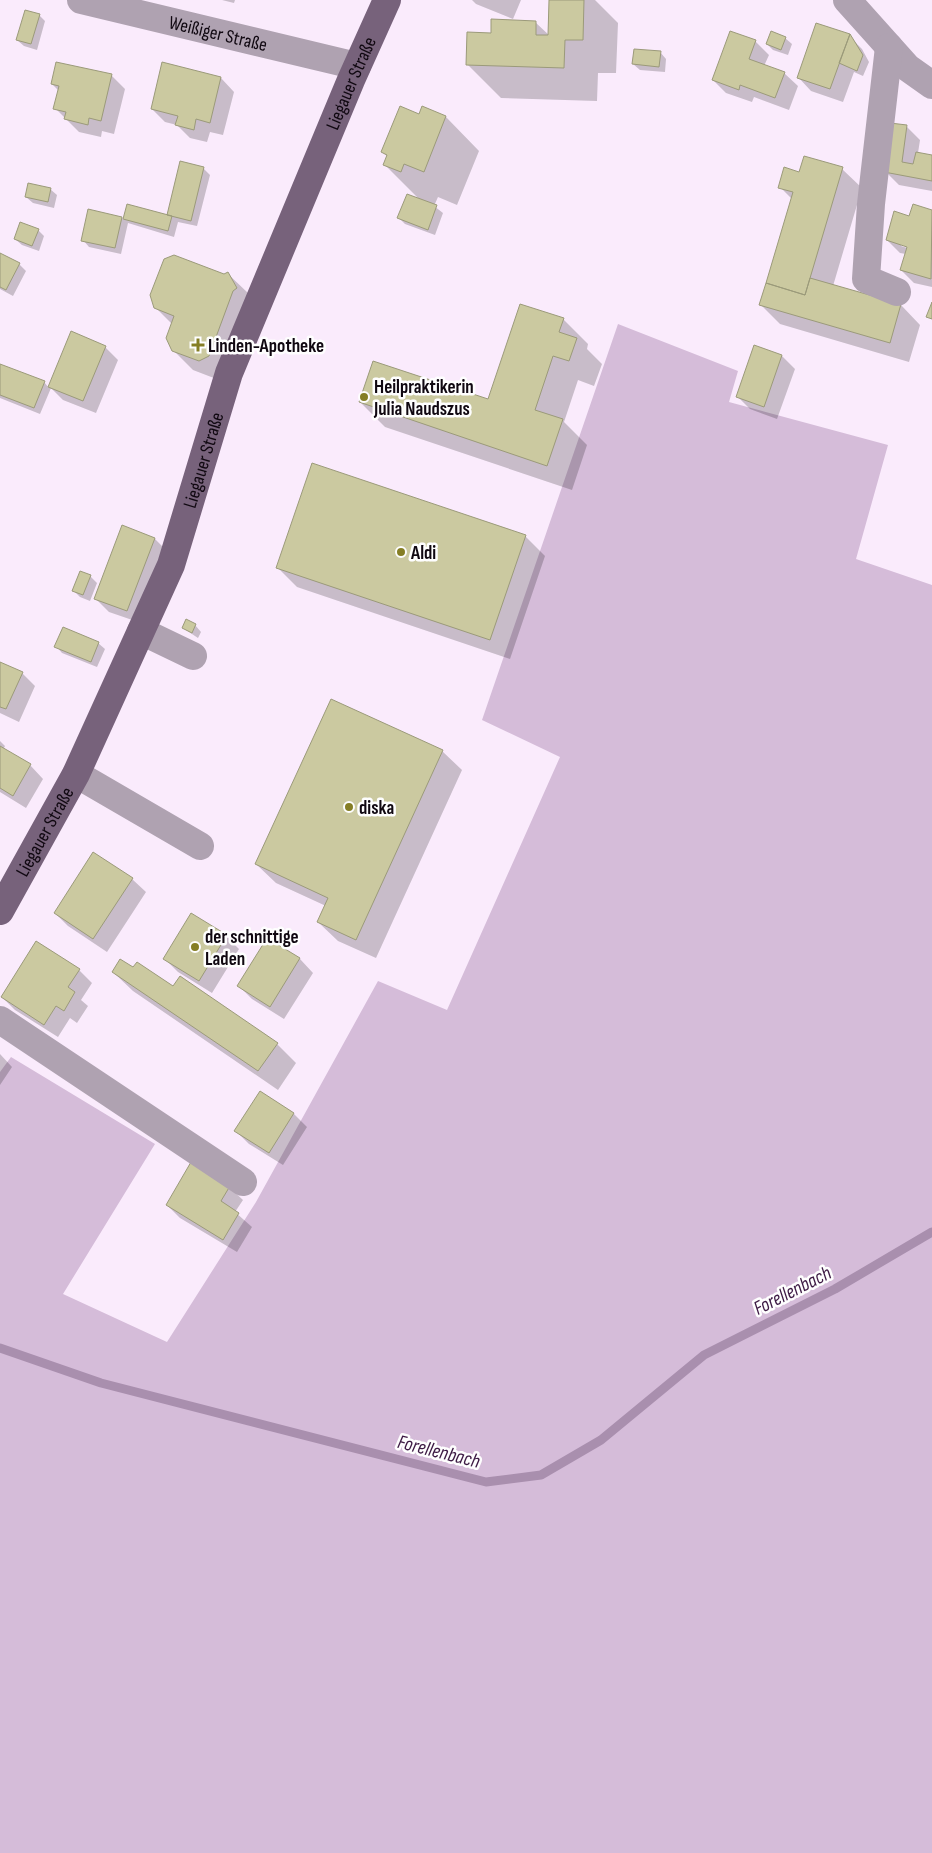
<svg xmlns="http://www.w3.org/2000/svg" width="932" height="1853" font-family="'Sofia Sans Condensed',sans-serif">
<rect width="100%" height="100%" fill="#faebfc"/>
<!-- green -->
<path fill="#d5bcd9" d="M618 324 738 371 729 402 888 445 856 559 932 585V1853H0V1072L11 1057 155 1144 63 1294 167 1342 256 1202 378 981 447 1010 560 757 482 720Z"/>
<!-- shadow -->
<path fill="#0003" fill-rule="evenodd" d="M222 0H235L234 3Z
M472 0H521L513 19 476 4Z
M551 0H595L618 23 616 73H598L597 101 501 98 468 65 492 34 535 22 550 36Z
M39 15 45 21 37 50 24 46 17 40Z
M849 36 862 49 869 62 863 76 854 72 843 102 811 91 798 77Z
M785 38 792 44 788 55 773 50 767 44Z
M755 41 769 55 764 66 784 73 798 86 789 110 754 97 752 102 726 93 713 80Z
M660 52 666 59 665 72 640 70 633 64Z
M111 75 125 89 114 134 102 131 101 137 79 132 55 108 59 91 52 84Z
M221 78 234 92 223 135 210 132 207 142 190 138 177 125 165 122 152 109Z
M423 108 446 117 479 151 457 205 438 197 434 206 443 213 435 235 405 224 398 217 420 200 384 164 388 157 382 152 420 116Z
M907 127 920 140 918 153 932 156V191L899 185 886 172Z
M203 168 210 175 197 226 178 222 174 237 128 223 121 254 89 247 83 240 122 218 124 220 128 206 168 217Z
M842 169 862 188 833 286 901 305 920 325 909 362 780 324 761 305 792 199 780 187 800 173Z
M50 189 57 195 54 208 33 203 26 197Z
M914 206 932 211V287L914 283 901 270 906 254 900 253 887 240 910 218ZM901 243 913 250 901 246Z
M38 230 44 236 39 251 22 245 15 239Z
M0 255 19 264 26 271 13 296 0 289Z
M228 274 248 293 219 380 193 370 173 350 172 324 155 307Z
M563 319 588 344 587 349 602 364 594 386 578 380 564 422 587 445 572 490 385 427 360 402 489 401Z
M72 333 105 347 118 360 96 413 63 400 51 388 40 414 0 398V365L44 382 49 388Z
M782 356 795 369 777 419 750 409 737 396Z
M525 536 545 556 510 659 297 587 278 568Z
M155 539 168 552 141 623 109 612 95 598Z
M90 576 97 583 90 601 80 597 74 591Z
M195 625 201 632 198 638 183 628Z
M98 643 105 649 97 667 62 653 56 646Z
M0 663 22 673 35 686 19 722 0 713Z
M0 741 5 746 3 750 30 765 43 779 26 808 0 792Z
M442 751 462 770 376 958 338 941 318 922 326 906 276 883 256 864Z
M94 854 132 879 146 892 107 952 68 926 55 913Z
M226 936 239 949 212 993 178 972 165 959Z
M268 939 300 959 313 973 284 1019 252 999 239 986Z
M133 969 277 1044 296 1063 278 1090 133 991 113 972Z
M79 970 92 983 81 1000 88 1006 77 1023 70 1018 58 1037 15 1010 2 997Z
M0 1054 12 1067 0 1085Z
M260 1093 294 1114 307 1127 283 1165 249 1144 236 1131Z
M229 1187 243 1200 235 1212 252 1227 237 1252 180 1218 167 1205Z"/>
<g fill="none" stroke-linecap="round" stroke-linejoin="round">
<!-- stream -->
<path stroke="#a98fae" stroke-width="9" d="M0 1348 101 1383 486 1482 541 1475 601 1440 704 1355 835 1289 932 1232"/>
</g>
<!-- building -->
<path fill="#cbc9a0" stroke="#9b9a7a" d="M549 0H584L583 40H565L564 68 466 65 467 32 491 33V19L536 21V35H548Z
M25 10 40 14 31 44 16 40Z
M816 23 850 34 830 89 797 78Z
M730 31 756 40 749 59 785 72 775 98 740 85 739 90 712 80Z
M771 31 786 37 781 50 766 44Z
M850 34 863 55 857 71 839 63Z
M634 49 661 51 659 67 632 64Z
M56 62 112 74 101 121 89 118 88 125 64 119 66 112 53 109 59 86 51 84Z
M162 62 221 77 210 123 196 119 194 130 175 125 178 116 151 109Z
M400 106 419 114 422 106 446 116 424 172 404 164 401 172 383 165 387 155 381 152Z
M890 123 907 125 902 162 913 164 916 152 932 155V181L884 172Z
M804 156 843 167 805 295 766 283 793 192 778 188 784 167 799 172Z
M180 161 204 167 191 221 167 215Z
M28 183 51 188 48 202 25 197Z
M407 194 437 205 428 230 397 218Z
M127 204 172 216 168 231 123 219Z
M913 204 932 210 931 279 900 270 907 247 886 240 894 211 909 216Z
M88 209 122 217 115 248 81 241Z
M20 222 39 229 32 246 14 239Z
M0 253 20 263 6 290 0 287Z
M174 255 224 274 228 272 237 288 233 291 209 356 199 361 172 351 166 338 174 316 154 308 150 295 164 259Z
M810 278 901 304 890 343 759 305 766 283 805 295Z
M932 302V319L926 317Z
M520 304 564 318 559 332 577 338 569 361 553 356 535 410 563 419 547 466 359 402 373 361 488 399Z
M71 331 106 346 83 401 48 387Z
M754 345 782 355 764 407 736 397Z
M0 364 45 381 34 408 0 395Z
M312 463 526 535 490 640 276 568Z
M122 525 155 538 127 611 94 599Z
M80 571 91 575 83 595 72 591Z
M186 619 196 624 192 633 182 628Z
M63 627 99 642 91 662 54 647Z
M0 662 23 672 6 709 0 707Z
M331 699 443 750 356 940 317 922 328 898 255 864Z
M0 746 31 764 13 796 0 788Z
M93 852 133 878 93 939 54 913Z
M191 913 227 935 199 981 163 959Z
M267 938 300 958 270 1007 237 986Z
M36 941 80 969 68 987 75 992 64 1011 56 1006 44 1025 1 997Z
M120 959 133 967 137 962 173 986 180 976 278 1043 258 1071 112 972Z
M260 1091 294 1113 269 1153 234 1131Z
M191 1162 230 1186 221 1201 239 1213 223 1240 166 1205Z"/>
<g fill="none" stroke-linecap="round" stroke-linejoin="round">
<!-- minor -->
<g stroke="#afa2b1" stroke-width="28">
<path id="s1" d="M81 0 357 66"/>
<path d="M847 0 908 68 932 85"/>
<path d="M889 47 871 204 866 279 897 292"/>
<path d="M141 631 193 656"/>
<path d="M76 774 200 846"/>
<path d="M0 1020 243 1182"/>
</g>
<!-- major -->
<path stroke="#77627b" stroke-width="28" id="s2" d="M0 911 76 774 171 565 229 373 351 80 387 0"/>
</g>
<!-- markers -->
<g fill="#857e25" stroke="#fefefe" stroke-width="2">
<path d="M195.5 337.5h5v5h5v5h-5v5h-5v-5h-5v-5h5z"/>
<circle cx="364" cy="397" r="5"/>
<circle cx="401" cy="552" r="5"/>
<circle cx="349" cy="807" r="5"/>
<circle cx="195" cy="947" r="5"/>
</g>
<g text-anchor="middle" stroke-width="5" stroke-linejoin="round" paint-order="stroke">
<!-- street labels -->
<g font-size="19" fill="#100811" stroke="#fefefe">
<text dy="7" stroke="none"><textPath href="#s1" startOffset="141">Weißiger Straße</textPath></text>
<text dy="7" stroke="none"><textPath href="#s2" startOffset="901">Liegauer Straße</textPath></text>
<text dy="7" stroke="none"><textPath href="#s2" startOffset="496">Liegauer Straße</textPath></text>
<text dy="7" stroke="none"><textPath href="#s2" startOffset="91">Liegauer Straße</textPath></text>
</g>
<!-- poi labels -->
<g font-size="19" font-weight="bold" fill="#100811" stroke="#fefefe" text-anchor="start">
<text x="208" y="352">Linden-Apotheke</text>
<text x="374" y="393">Heilpraktikerin<tspan x="374" dy="22">Julia Naudszus</tspan></text>
<text x="411" y="559">Aldi</text>
<text x="359" y="814">diska</text>
<text x="205" y="943">der schnittige<tspan x="205" dy="22">Laden</tspan></text>
</g>
<!-- water labels -->
<g font-size="20" font-style="italic" fill="#3d1a44" stroke="#fefefe">
<text transform="translate(792 1290) rotate(-27)" y="7">Forellenbach</text>
<text transform="translate(439 1451) rotate(14)" y="7">Forellenbach</text>
</g>
</g>
</svg>
